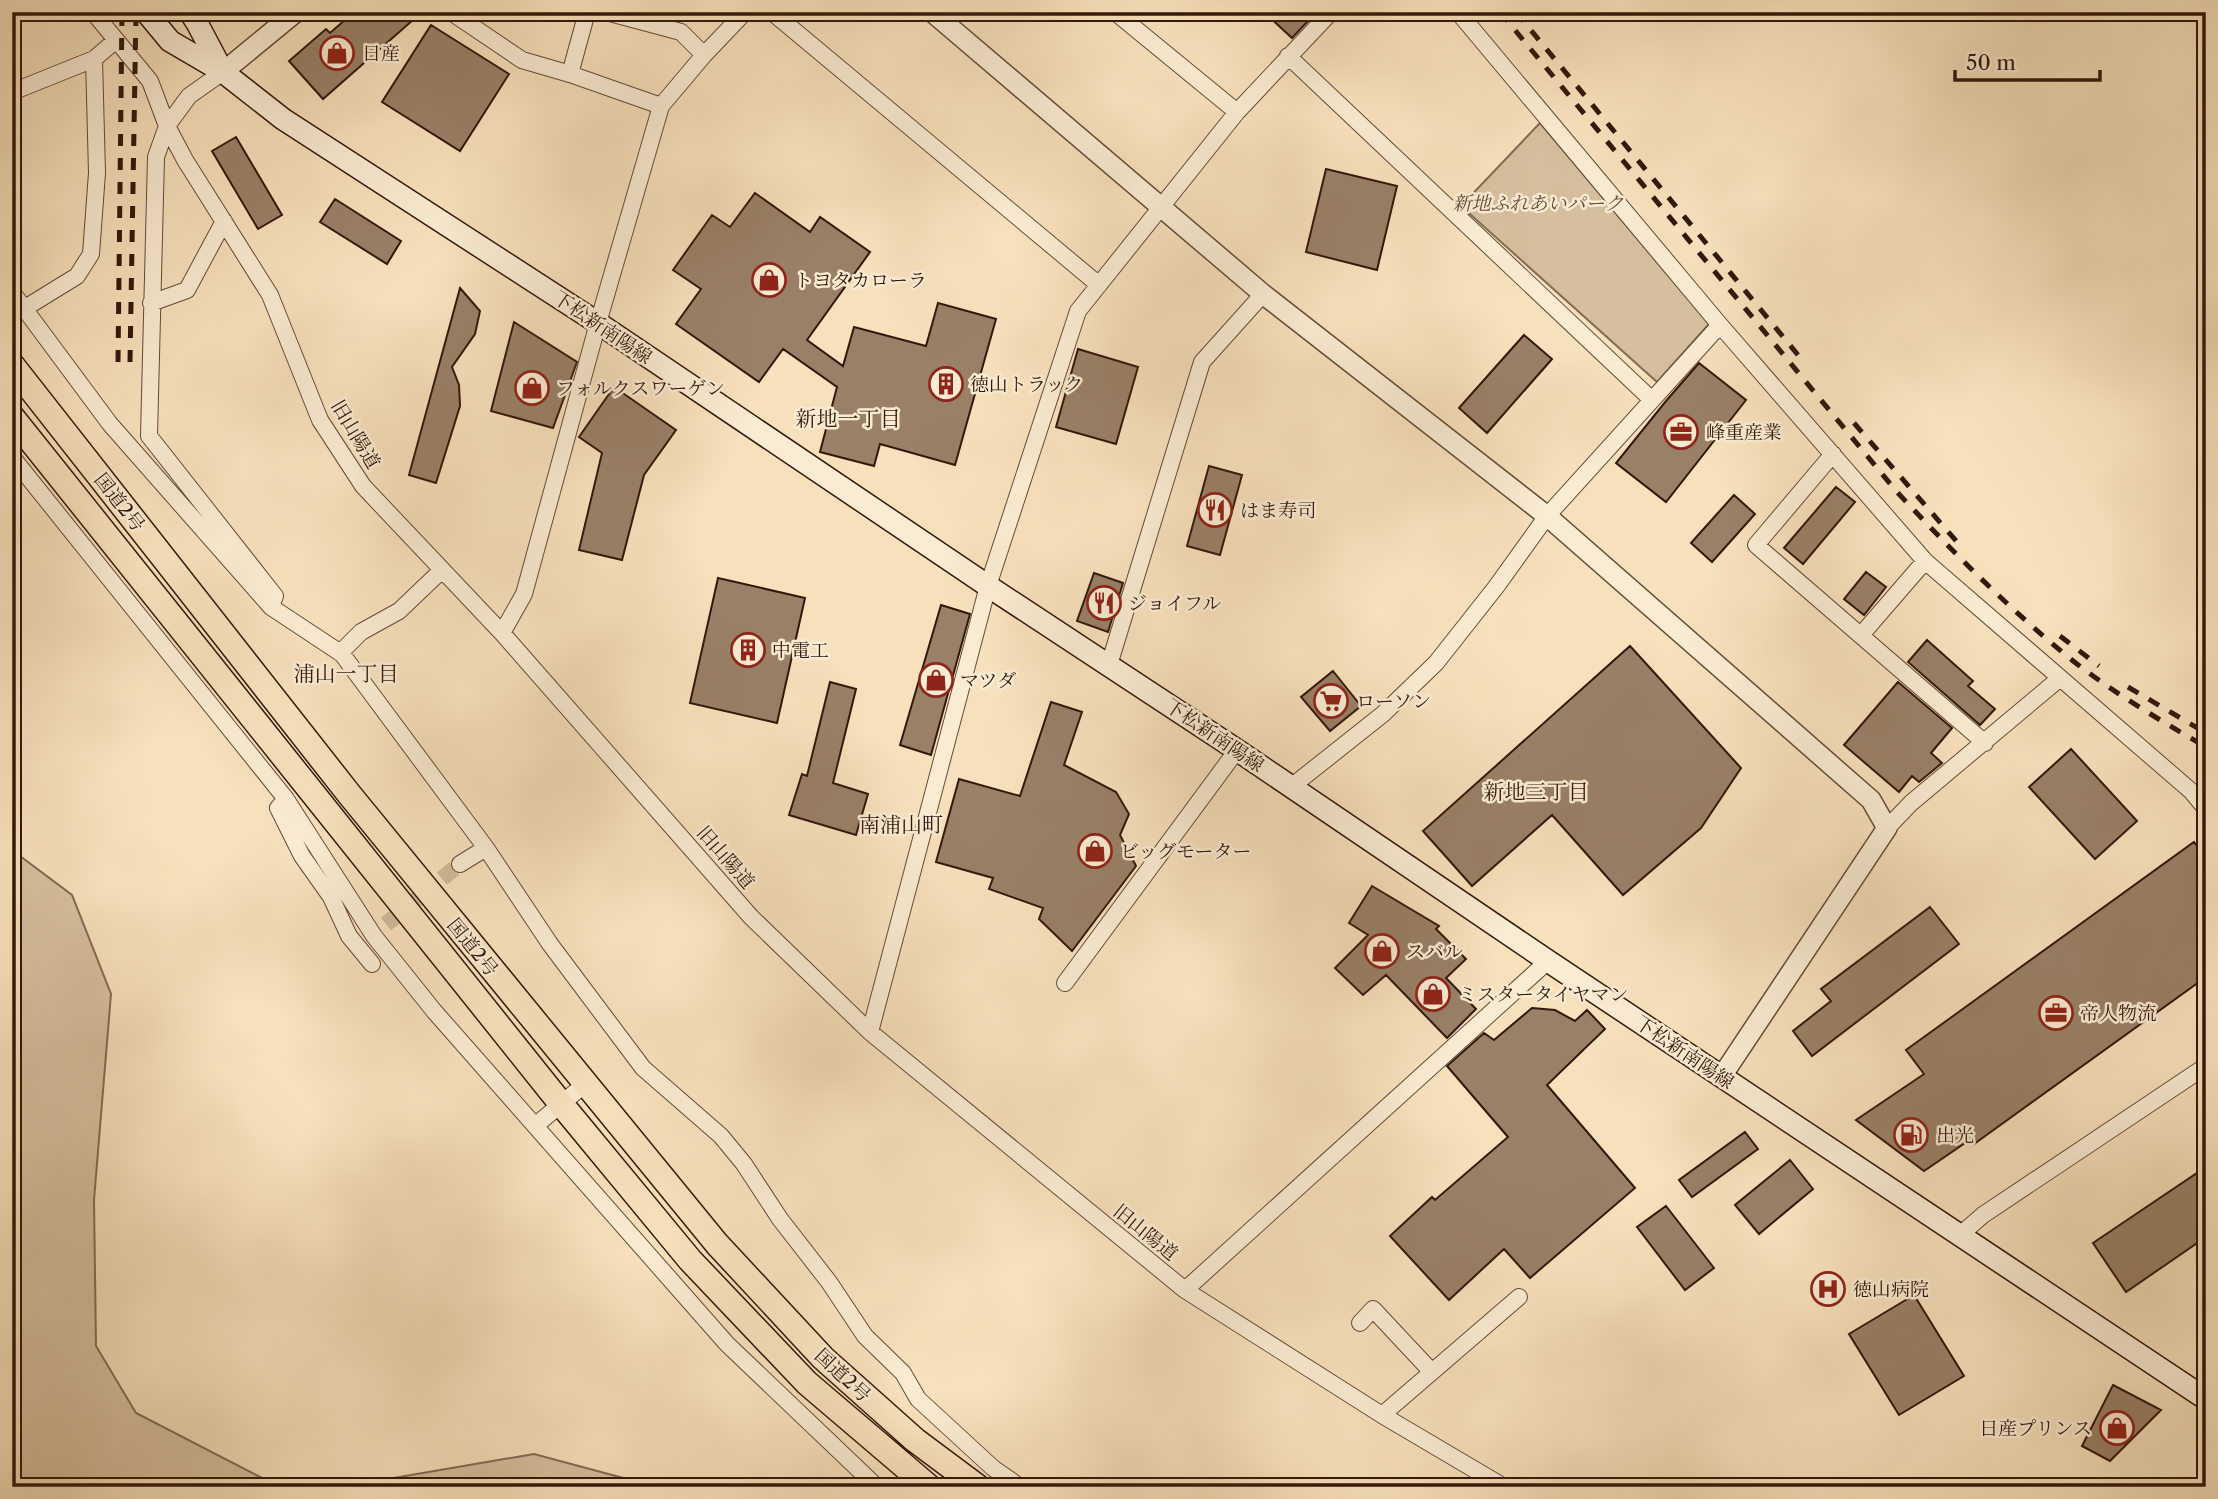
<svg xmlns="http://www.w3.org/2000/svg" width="2218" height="1499" font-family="'Libre Caslon Text','Noto Serif JP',serif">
<rect width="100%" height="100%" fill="#f7e1bc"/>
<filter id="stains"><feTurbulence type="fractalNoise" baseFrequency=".00286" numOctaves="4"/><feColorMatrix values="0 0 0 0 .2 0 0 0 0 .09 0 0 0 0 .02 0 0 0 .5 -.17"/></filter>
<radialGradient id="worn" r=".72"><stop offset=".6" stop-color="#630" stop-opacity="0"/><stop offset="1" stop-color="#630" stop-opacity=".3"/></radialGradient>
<!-- green -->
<path fill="#d6bf9e" stroke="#846b54" stroke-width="2" d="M1540 123 1709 324 1657 382 1461 206Z
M12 850 72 895 111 994 94 1200 96 1346 136 1413 264 1479 376 1481 534 1454 657 1487H12Z"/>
<!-- building -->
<path fill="#998067" stroke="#33170b" stroke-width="2" d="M354 12H422L323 99 289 61 326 29 330 33Z
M1264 12H1301L1309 20 1292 38Z
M431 25 509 74 460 151 382 102Z
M236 137 282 215 258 229 212 151Z
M1326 169 1397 186 1377 270 1306 252Z
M755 193 810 232 820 217 870 252 807 340 843 366 854 327 926 346 938 303 996 319 955 465 880 444 874 466 820 452 837 387 783 349 759 382 676 324 701 289 673 270 712 215 730 227Z
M335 199 401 241 387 264 320 222Z
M460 288 480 311 475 334 452 367 459 385 460 406 436 483 409 475Z
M514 322 577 362 553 428 491 411Z
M1524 335 1552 359 1487 433 1459 408Z
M1078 349 1138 367 1116 444 1056 427Z
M1699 363 1746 400 1666 502 1616 463 1666 401Z
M614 387 676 430 644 475 622 560 579 550 602 453 579 437Z
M1209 466 1242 475 1220 555 1187 546Z
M1836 487 1855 502 1803 564 1784 548Z
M1734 495 1755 514 1712 562 1691 543Z
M1866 572 1886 587 1864 615 1844 599Z
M1094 573 1123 583 1108 632 1077 621Z
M718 578 805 598 777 723 690 703Z
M941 605 970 614 931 755 900 745Z
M1927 640 1973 681 1968 686 1995 709 1980 725 1908 662Z
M1630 646 1741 768 1701 828 1623 895 1552 815 1472 886 1423 831Z
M1333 671 1361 706 1330 731 1301 697Z
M830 682 856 689 833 783 868 794 856 835 789 815 802 774 807 776Z
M1898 682 1952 728 1931 753 1942 763 1919 782 1912 776 1899 792 1844 745Z
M1051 702 1082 712 1064 765 1116 792 1129 814 1120 835 1136 866 1072 951 1039 919 1043 908 989 889 993 878 936 862 959 779 1020 796Z
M2071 749 2137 821 2095 859 2029 787Z
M2194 842 2206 858V977L1974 1144 1971 1139 1924 1171 1856 1120 1924 1074 1906 1050Z
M1372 886 1439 926 1436 929 1466 959 1446 978 1476 1009 1447 1038 1386 975 1363 995 1335 968 1368 935 1349 923Z
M1930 907 1959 944 1812 1056 1793 1031 1831 1001 1821 989Z
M1532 1008 1555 1010 1575 1021 1587 1010 1605 1029 1547 1085 1635 1188 1530 1278 1504 1249 1449 1300 1390 1236 1432 1197 1435 1200 1508 1137 1447 1066 1484 1033 1494 1040Z
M1745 1132 1758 1149 1692 1197 1679 1180Z
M1790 1160 1813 1189 1759 1234 1735 1205Z
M2206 1167V1237L2126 1292 2093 1243Z
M1666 1206 1714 1268 1685 1290 1637 1227Z
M1914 1295 1964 1376 1899 1415 1849 1334Z
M2113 1385 2161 1410 2110 1461 2082 1446Z"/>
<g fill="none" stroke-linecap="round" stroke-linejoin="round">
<!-- minor-tunnel -->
<path stroke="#d0b999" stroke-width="16" stroke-dasharray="16 8" stroke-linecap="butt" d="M386 924 460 864"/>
<!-- minor casing -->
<g stroke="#644a37" stroke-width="18">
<path id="minor" d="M93 12 150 81 167 126 156 157 149 436 275 596 271 607
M451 12 522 60 570 74 661 106
M606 12 681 32 704 55
M772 12 1099 285
M1115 12 1237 112
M1458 12 1720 325 1925 561 2191 791 2206 809
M1288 56 1652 400
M223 72 189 96 167 126 185 160 270 295 320 420 363 486 502 633 751 917 870 1032 1185 1290 1382 1415 1504 1487
M570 74 587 12
M12 92 94 59 115 41
M12 292 110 424 271 607 342 654 486 848 550 944 643 1068 721 1136 744 1164 780 1219 829 1282 865 1336 903 1373 918 1399 993 1468 1020 1487
M151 303 187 290 224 221
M25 308 77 276 91 254 97 173 94 59
M1833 454 1756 545 1985 743
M12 457 286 799 374 936 434 1011 727 1344 877 1487
M502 633 524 594 598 323 661 106 704 55 745 12
M1861 635 1925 561
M340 653 361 632 399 611 442 570
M1109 665 1202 362 1263 294
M1291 787 1383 714 1436 663 1496 587 1547 516 1720 325
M286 799 278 808 302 856 331 897 349 936 372 964
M1887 828 1911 803 2059 679
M460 864 486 848
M1065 983 1237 750
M870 1032 988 586 1078 311 1237 112 1331 12
M536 1125 585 1084
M1960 1235 1983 1215 2206 1066
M1185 1290 1548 961
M1360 1323 1373 1309 1431 1371
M1382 1415 1519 1297"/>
</g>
<!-- tertiary casing -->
<g stroke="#644a37" stroke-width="22">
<path id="tertiary" d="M932 12 1263 294 1547 516 1871 800 1887 828 1722 1076
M223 72 296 12"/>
</g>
<!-- secondary casing -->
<g stroke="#33170b" stroke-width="24">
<path id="secondary" d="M146 12 170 41 223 72 283 119 598 323 988 586 1237 750 1548 961 2206 1399
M190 12 197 23 223 72"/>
</g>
<!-- trunk casing -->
<g stroke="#33170b" stroke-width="27">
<path id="trunk" d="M12 365 349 794 717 1244 823 1358 915 1440 978 1487
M12 417 562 1105 690 1260 807 1383 929 1487"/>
</g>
<!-- minor -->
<use href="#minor" stroke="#faecd3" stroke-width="16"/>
<!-- tertiary -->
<use href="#tertiary" stroke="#faecd3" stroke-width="19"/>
<!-- secondary -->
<use href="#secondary" stroke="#faecd3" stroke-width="21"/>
<!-- trunk -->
<use href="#trunk" stroke="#f7e1bc" stroke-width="24"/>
<!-- rail -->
<path stroke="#33170b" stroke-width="5" stroke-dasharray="12 12" stroke-linecap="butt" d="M1500 12 1897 492C1951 550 2006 606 2067 656 2110 691 2158 719 2206 747
M1516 12 1798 355
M118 362 122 12
M130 362 136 12
M1854 423 1957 542
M2060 636 2099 666
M2128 687 2206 733"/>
</g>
<!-- icons -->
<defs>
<g id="shop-ring" transform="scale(1.75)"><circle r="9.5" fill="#faecd3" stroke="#8f2418" stroke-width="1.5"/><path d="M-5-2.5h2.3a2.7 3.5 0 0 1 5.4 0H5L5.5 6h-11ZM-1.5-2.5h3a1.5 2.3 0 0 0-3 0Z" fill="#8f2418"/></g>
<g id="building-ring" transform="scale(1.75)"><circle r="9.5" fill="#faecd3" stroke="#8f2418" stroke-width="1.5"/><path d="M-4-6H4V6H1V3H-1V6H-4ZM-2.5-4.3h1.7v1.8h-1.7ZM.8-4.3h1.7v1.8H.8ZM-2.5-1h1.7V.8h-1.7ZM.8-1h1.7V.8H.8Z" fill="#8f2418"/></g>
<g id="office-ring" transform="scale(1.75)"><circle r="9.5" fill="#faecd3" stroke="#8f2418" stroke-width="1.5"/><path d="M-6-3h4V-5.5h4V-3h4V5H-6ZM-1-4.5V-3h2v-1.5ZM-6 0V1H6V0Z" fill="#8f2418"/></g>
<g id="restaurant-ring" transform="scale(1.75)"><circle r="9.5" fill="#faecd3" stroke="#8f2418" stroke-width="1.5"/><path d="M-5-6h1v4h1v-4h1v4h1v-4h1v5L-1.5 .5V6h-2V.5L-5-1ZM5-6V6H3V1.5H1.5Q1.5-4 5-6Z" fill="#8f2418"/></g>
<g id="supermarket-ring" transform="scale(1.75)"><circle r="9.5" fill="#faecd3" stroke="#8f2418" stroke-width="1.5"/><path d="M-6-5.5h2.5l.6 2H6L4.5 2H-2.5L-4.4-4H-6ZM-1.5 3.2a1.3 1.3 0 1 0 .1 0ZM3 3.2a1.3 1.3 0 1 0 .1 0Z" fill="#8f2418"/></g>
<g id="fuel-ring" transform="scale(1.75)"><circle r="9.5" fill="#faecd3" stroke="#8f2418" stroke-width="1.5"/><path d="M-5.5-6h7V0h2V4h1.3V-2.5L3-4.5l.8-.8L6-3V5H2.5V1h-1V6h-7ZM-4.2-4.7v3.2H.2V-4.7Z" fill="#8f2418"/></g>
<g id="hospital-ring" transform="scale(1.75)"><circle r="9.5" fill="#faecd3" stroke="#8f2418" stroke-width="1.5"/><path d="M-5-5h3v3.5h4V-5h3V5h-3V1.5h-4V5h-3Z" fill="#8f2418"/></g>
</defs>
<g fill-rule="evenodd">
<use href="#shop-ring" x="337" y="53"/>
<use href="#shop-ring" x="769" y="280"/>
<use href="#building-ring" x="946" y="384"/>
<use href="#shop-ring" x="532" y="388"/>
<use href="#office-ring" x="1681" y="432"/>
<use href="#restaurant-ring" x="1215" y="510"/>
<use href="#restaurant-ring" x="1104" y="603"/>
<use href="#building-ring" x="748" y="650"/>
<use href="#shop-ring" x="936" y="680"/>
<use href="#supermarket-ring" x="1331" y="701"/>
<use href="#shop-ring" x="1095" y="851"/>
<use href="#shop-ring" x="1382" y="951"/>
<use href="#shop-ring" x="1433" y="994"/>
<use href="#office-ring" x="2056" y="1013"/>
<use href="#fuel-ring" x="1911" y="1135"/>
<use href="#hospital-ring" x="1828" y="1289"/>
<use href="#shop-ring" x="2117" y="1428"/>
</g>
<g text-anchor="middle" stroke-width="5" stroke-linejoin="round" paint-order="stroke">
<!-- poi labels -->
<g font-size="19" fill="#33170b" stroke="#faecd3" text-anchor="start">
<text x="362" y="60">日産</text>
<text x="794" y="287">トヨタカローラ</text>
<text x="970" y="391">徳山トラック</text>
<text x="556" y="395">フォルクスワーゲン</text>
<text x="1706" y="439">峰重産業</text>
<text x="1240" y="517">はま寿司</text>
<text x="1128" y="610">ジョイフル</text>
<text x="772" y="657">中電工</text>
<text x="960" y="687">マツダ</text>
<text x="1356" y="708">ローソン</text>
<text x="1120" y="858">ビッグモーター</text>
<text x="1406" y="958">スバル</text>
<text x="1458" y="1001">ミスタータイヤマン</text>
<text x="2080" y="1020">帝人物流</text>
<text x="1936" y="1142">出光</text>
<text x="1853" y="1296">徳山病院</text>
<text x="2092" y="1435" text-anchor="end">日産プリンス</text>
</g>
<!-- park labels -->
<g font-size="19" font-style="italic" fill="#644937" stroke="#faecd3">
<text x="1538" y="210">新地ふれあいパーク</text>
</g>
<!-- street labels -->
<g font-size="19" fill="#33170b" stroke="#faecd3">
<text transform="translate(603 327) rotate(34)" y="7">下松新南陽線</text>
<text transform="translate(356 434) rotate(59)" y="7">旧山陽道</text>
<text transform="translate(120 502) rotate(52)" y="7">国道2号</text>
<text transform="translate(1215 735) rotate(34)" y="7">下松新南陽線</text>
<text transform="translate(726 857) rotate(49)" y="7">旧山陽道</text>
<text transform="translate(473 947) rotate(51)" y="7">国道2号</text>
<text transform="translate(1685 1052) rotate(34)" y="7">下松新南陽線</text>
<text transform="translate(1146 1232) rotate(39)" y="7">旧山陽道</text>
<text transform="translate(843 1375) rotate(43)" y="7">国道2号</text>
</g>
<!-- neighbourhood labels -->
<g font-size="21" fill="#33170b" stroke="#faecd3">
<text x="848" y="426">新地一丁目</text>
<text x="346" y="681">浦山一丁目</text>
<text x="1536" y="799">新地三丁目</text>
<text x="901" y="832">南浦山町</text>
</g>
</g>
<!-- margin -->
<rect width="2218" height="1499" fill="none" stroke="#f7e1bc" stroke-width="42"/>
<rect x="14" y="14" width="2190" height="1471" fill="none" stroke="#33170b" stroke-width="3.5"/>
<rect x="21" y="21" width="2176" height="1457" fill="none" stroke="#33170b" stroke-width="2"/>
<!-- scale -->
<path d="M1955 70v10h145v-10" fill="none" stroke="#33170b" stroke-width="3.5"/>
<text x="1966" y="70" font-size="21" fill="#33170b" stroke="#faecd3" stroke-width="5" paint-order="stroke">50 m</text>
<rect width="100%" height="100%" filter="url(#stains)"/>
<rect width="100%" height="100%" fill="url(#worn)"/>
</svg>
